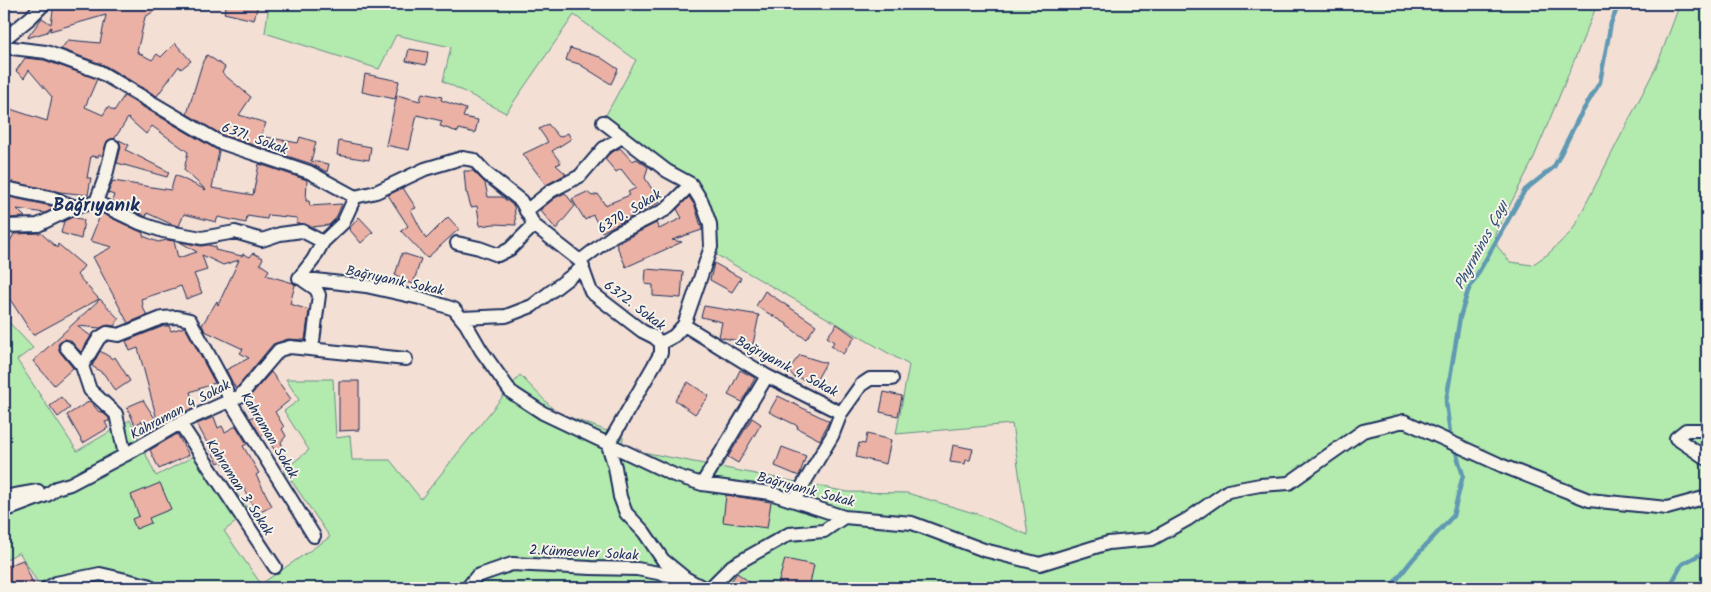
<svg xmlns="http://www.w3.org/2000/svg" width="1711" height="592" font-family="Kalam,sans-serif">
<rect width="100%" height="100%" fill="#f3dfd4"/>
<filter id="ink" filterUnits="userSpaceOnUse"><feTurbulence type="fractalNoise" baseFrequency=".02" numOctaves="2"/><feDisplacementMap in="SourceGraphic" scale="10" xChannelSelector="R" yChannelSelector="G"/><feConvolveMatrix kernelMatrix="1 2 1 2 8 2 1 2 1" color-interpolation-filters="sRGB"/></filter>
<g filter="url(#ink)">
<!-- green -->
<path fill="#b3eaad" stroke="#678c86" d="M269 4H1594L1595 10 1532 162 1495 234 1497 246 1510 262 1532 265 1548 254 1572 231 1657 65 1680 4H1707V588H80L75 587 72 588H41L19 552 4 561V317L33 348 17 360 77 451 130 420 156 476 204 451 250 511 224 531 261 584 330 537 284 470 309 450 284 411 299 400 286 379H333L336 438 350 436 352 460H390L421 499 520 375 556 412 623 437 622 448 848 492 907 493 977 514 1028 535 1012 424 896 434 909 365 715 254 711 212 685 181 606 115 636 60 574 15 506 113 443 81 451 47 396 35 379 69 265 33Z"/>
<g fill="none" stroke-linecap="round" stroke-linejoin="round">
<!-- stream -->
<path stroke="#6199b3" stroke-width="4.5" d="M1390 588 1413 559 1453 516 1463 475 1450 433 1446 402 1460 317 1468 291 1525 190 1554 167 1578 119 1600 82 1611 23 1619 4
M1669 588 1682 564 1707 551"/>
</g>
<!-- building -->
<path fill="#ebb1a4" stroke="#1b2f5e" d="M54 4H165L145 17 137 52 152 60 157 54 161 57 175 43 191 61 181 69 179 66 157 96 104 65 61 49 68 40 100 43 106 15 50 31 51 27 47 32 27 38 42 18 51 24Z
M227 4H258L254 20 224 13Z
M570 48 600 57 618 69 611 84 579 64 566 60Z
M409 49 428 52 426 65 406 61Z
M207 55 225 67 222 73 251 97 239 115 266 123 261 136 298 143 300 137 316 142 311 161 329 164 327 172 312 164 222 135 187 114 203 61Z
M25 58 44 60 97 79 85 107 103 115 108 107 114 111 124 96 219 151 212 188 253 195 259 164 307 180 306 201H309L310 206 342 204 336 218 329 225 312 227 305 224H297V218L268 215 267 219 247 216 246 223 218 217 216 222 184 214 179 226 171 224 147 213 146 217 143 215 112 201 114 195 108 193 113 181 171 190 175 175 206 190 184 170 188 152 152 126 146 134 128 118 115 138 107 141 102 156 99 154 98 157 91 156 87 178H91L88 195 60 192 4 180V107L47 121 52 97 29 70 24 78 16 71Z
M365 74 399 81 395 99 362 92Z
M422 93 442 97 441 100 466 109 463 117 478 120 475 133 459 129 458 132 440 126 442 121 417 115 409 150 386 145 397 95 420 101Z
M548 124 559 137 568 133 571 139 552 151 561 163 556 165 566 174 546 185 523 154 548 142 539 129Z
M119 140 129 145 126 150 169 172 167 177 117 163 121 147Z
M339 141 371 147 369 160 337 155Z
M620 148 632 161 637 159 648 167 645 178 660 202 602 232 593 215 585 220 572 199 587 192 592 196 598 194 605 205 630 195 628 192 636 188 621 169 616 172 605 159 609 154Z
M464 171H473L485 183 488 197H502L514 206 516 225 494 224 480 226 477 206 471 207 467 193H466Z
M403 188 416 208 411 210 426 239 448 217 459 229 427 258 401 231 408 226 388 195Z
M565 193 575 206 556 229 540 210 555 198Z
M4 196 51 206 55 208 45 213 17 209 25 217 8 218 4 216Z
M689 197 695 206 702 230 672 240 682 242 626 267 616 244 656 223 659 229 682 218 677 209Z
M101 213 143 233V236L158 242 167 240 174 241 178 258 197 252 180 242 201 246 208 245 216 247 215 250 242 256 243 254 250 257 253 253 263 258 260 264 269 270 266 275 293 283 295 285 290 304 309 310 305 340 288 339 273 344 236 389 226 370 249 358 240 353 243 349 205 331 202 325 217 301 218 305 239 260 223 265 202 255 207 270 194 274 202 293 186 299 181 286 141 299 143 304 142 306 147 315 128 323 93 257 112 247 90 241Z
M73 217 84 220 81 239 61 233 64 221Z
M359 217 373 232 361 243 349 229Z
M41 233 57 248 58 244 84 266 77 275 99 299 33 335 4 290V252L14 234Z
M402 253 421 259 413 284 402 281 403 278 395 275Z
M714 263 741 278 732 292 710 280Z
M646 269 683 272 681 298 653 296V285L645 284Z
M765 291 816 325 806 339 787 326V324L756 306Z
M100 299 119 319 114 326 108 325 100 328 77 326 91 336 81 352 69 340 65 339 60 341 58 345 60 352 73 368 54 385 33 361Z
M704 306 759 315 753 344 719 337 722 322 701 317Z
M837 324 855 337 843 354 831 346 834 342 827 337Z
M164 326H169L171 331 185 327 215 383 190 392 195 407 176 416 147 433 142 421 135 425 127 407 143 400 158 423 138 348 130 351 126 341Z
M100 351 113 359 115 357 130 381 115 391 104 374 92 366Z
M800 355 826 363 813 386 797 376 795 378 788 370Z
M740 370 755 378 742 402 728 395Z
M271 372 291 399 275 412 284 427 282 429 286 436 281 442 289 464 284 466 265 434 261 436 250 418 254 416 245 402Z
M339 381H359V430L339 431Z
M688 382 709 396 695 414 675 400Z
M884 392 902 396 898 416 880 412Z
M778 396 829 421 820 440 797 428 798 426 769 412Z
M61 397 70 408 58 417 50 406Z
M90 401 99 412 101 411 109 418V421L105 422 108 428 83 443 67 415Z
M214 417 218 428 222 426 225 432 236 426 247 444 243 446 259 473 256 475 272 506 257 514 244 488 239 490 222 461 218 463 197 424Z
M752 418 761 424 738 463 728 457Z
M177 434 189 455 159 469 150 450Z
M867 434 891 440 886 464 856 457 859 443 865 444Z
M953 445 973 449 970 460H966L965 464 950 462Z
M782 447 806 456 799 476 775 466Z
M160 483 171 509 149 518 151 523 136 529 132 519 139 516 131 495Z
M726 495 771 502 767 528 723 522Z
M785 559 814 565 809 588H777Z
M23 560 35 588H8L4 579V567Z
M737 573 758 588H726Z"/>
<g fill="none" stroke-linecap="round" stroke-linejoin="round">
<!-- minor casing -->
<g stroke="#1b2f5e" stroke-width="16">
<path id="minor" d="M4 39 30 18 44 4
M4 47 46 52 100 72 219 142 309 172 355 197 376 192 425 169 462 158 474 160 487 174 521 201 534 225 580 261 591 292 642 331 654 337 661 343
M603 122 667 171 691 184 702 202 710 224 711 247 684 325 674 336 661 343
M4 188 53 198 75 207
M355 197 343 223 323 242 313 260 299 278 366 286 420 298 454 309 466 324 481 350 511 392 543 413 674 475 702 484 770 493 844 517 912 523 984 550 1040 564 1108 543 1152 539 1188 519 1228 491 1260 485 1289 483 1363 431 1404 421 1503 466 1589 500 1667 508 1707 497
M96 202 106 175 113 146
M526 211 551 191 580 176 604 148 622 137
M4 226 38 225 75 207 96 202 140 223 163 231 202 238 235 232 262 240 280 234 302 231 323 242
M457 243 479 248 498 255 510 249 534 225
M580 261 614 235 665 210 691 184
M303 280 316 289 319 295 312 349
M462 318 506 316 532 306 583 267
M684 325 767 376 841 413 832 436 794 500
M661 343V353L608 445 615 467 620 497 626 513 644 532 663 560 685 578 692 588
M66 347 82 366 90 390 116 414 125 455
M82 366 99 338 107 333 119 335 162 318 177 317 190 320 223 381 230 401 314 536
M841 413 861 385 870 379H892
M180 423 275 567
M1707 430H1686L1676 438 1707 459
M702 484 767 376
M4 497 38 491
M4 511 47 495 56 488 70 484 125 455 180 423 240 396 279 350 290 347 406 359
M47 588 56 583 100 574 148 585 151 588
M467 588 477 576 512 564 591 568 637 569 685 578 704 588
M710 588 732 566 789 534 824 531 844 517"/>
</g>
<!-- minor -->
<use href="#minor" stroke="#f7f3e8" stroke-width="12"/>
</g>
</g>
<g text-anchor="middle" stroke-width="4" stroke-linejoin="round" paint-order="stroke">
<!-- street labels -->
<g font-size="14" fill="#1b2f5e" stroke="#f7f3e8">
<text transform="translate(255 138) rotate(20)" y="5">6371. Sokak</text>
<text transform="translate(629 211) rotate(-31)" y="5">6370. Sokak</text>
<text transform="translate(395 280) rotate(12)" y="5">Bağrıyanık Sokak</text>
<text transform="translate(635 305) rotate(37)" y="5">6372. Sokak</text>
<text transform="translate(787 366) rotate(28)" y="5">Bağrıyanık 4 Sokak</text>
<text transform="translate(180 409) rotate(-28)" y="5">Kahraman 4 Sokak</text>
<text transform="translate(270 435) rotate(59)" y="5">Kahraman Sokak</text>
<text transform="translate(240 487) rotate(57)" y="5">Kahraman 3 Sokak</text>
<text transform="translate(806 489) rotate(15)" y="5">Bağrıyanık Sokak</text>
<text transform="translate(584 552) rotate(3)" y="5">2.Kümeevler Sokak</text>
</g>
<!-- water labels -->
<g font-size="15" font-style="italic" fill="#32527a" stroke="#f7f3e8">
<text transform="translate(1481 245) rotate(-62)" y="5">Phyrminos Çayı</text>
</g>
<!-- district labels -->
<g font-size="19" font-weight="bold" fill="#1b2f5e" stroke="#f7f3e8">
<text x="96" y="211">Bağrıyanık</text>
</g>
</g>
<!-- margin -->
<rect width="1711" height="592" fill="none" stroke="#f7f3e8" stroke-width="20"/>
<rect x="10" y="10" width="1691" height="572" fill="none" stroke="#1b2f5e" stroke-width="2" filter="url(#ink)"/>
</svg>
